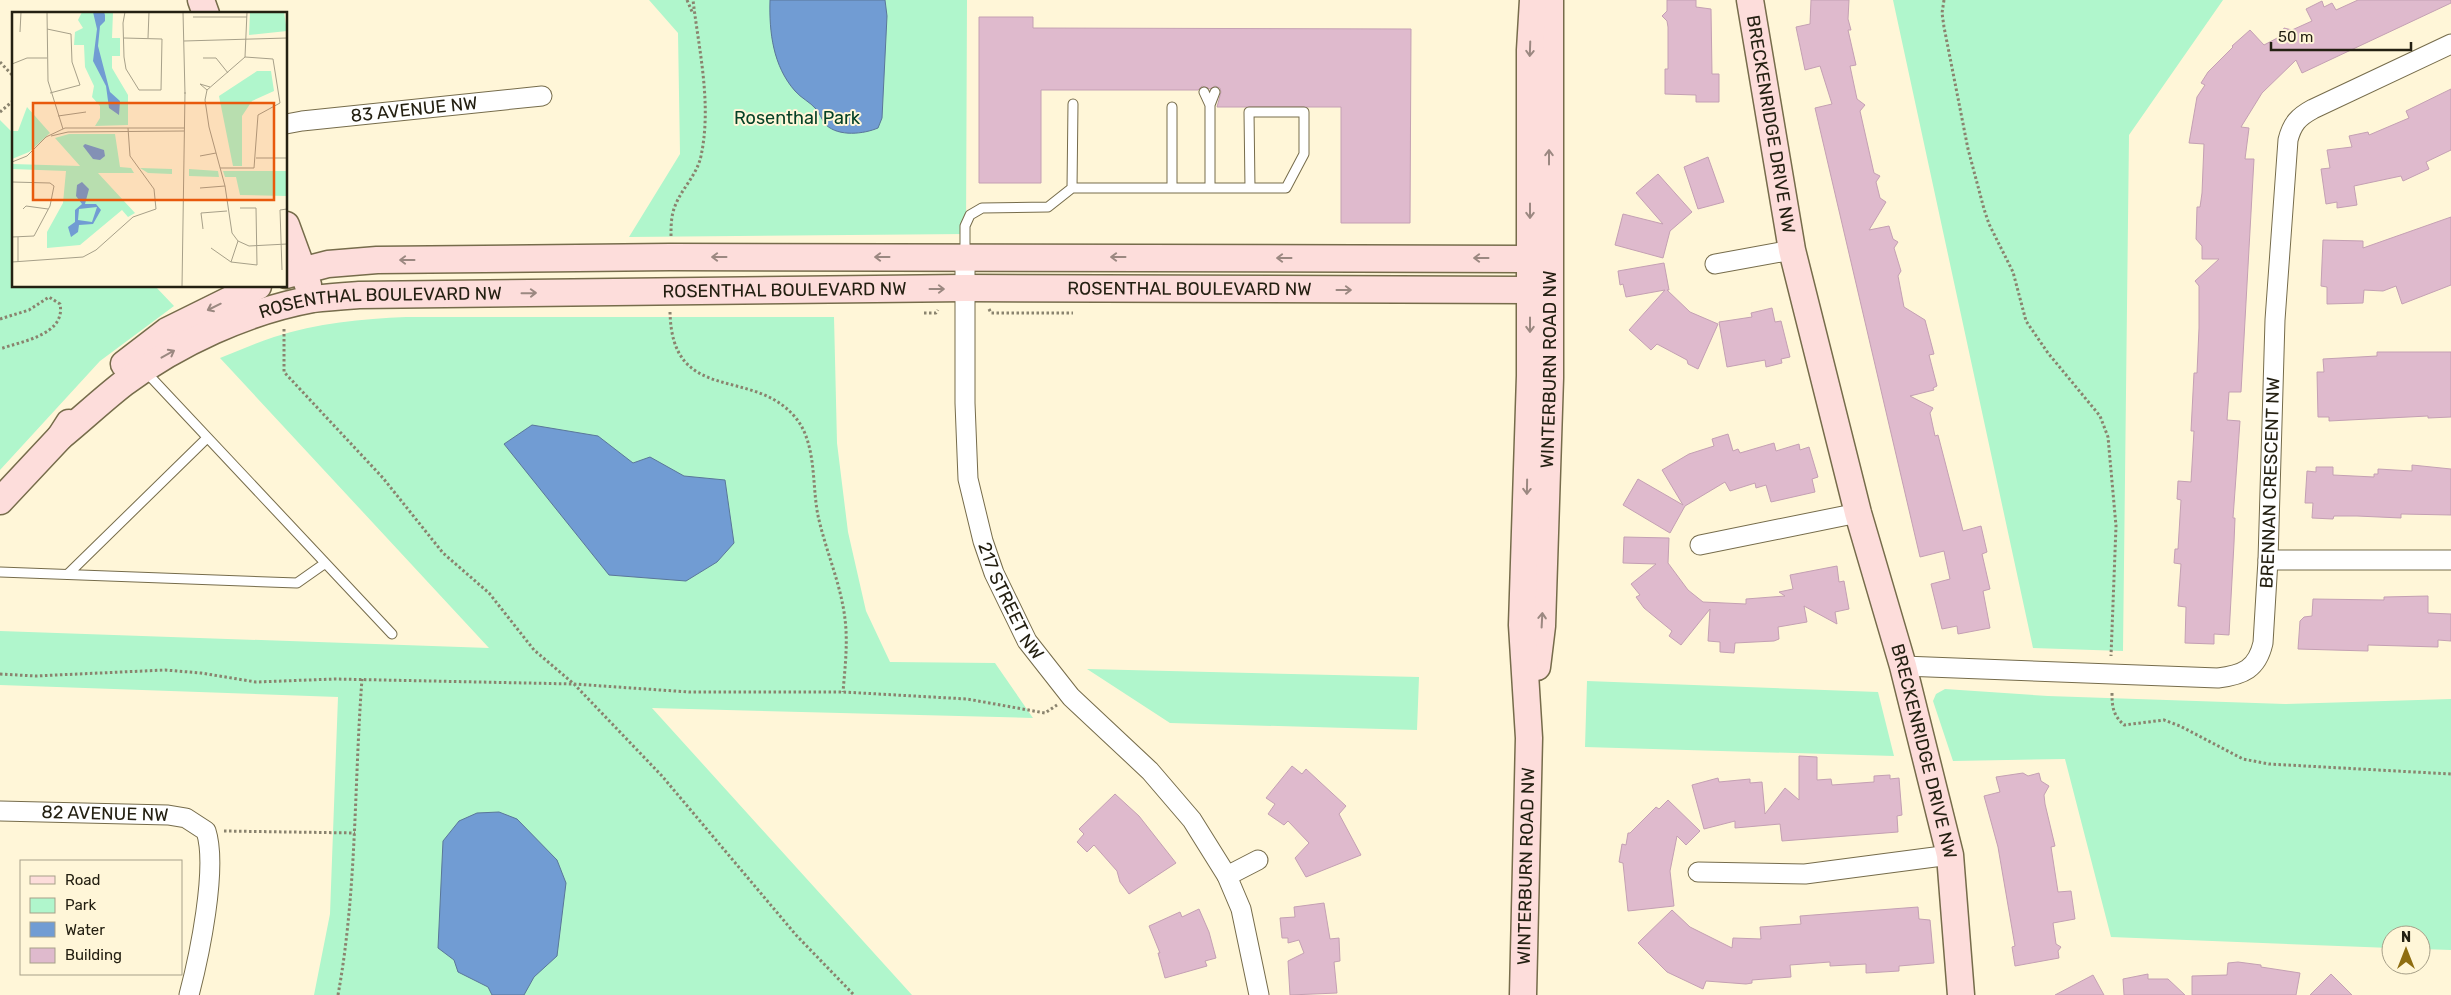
<svg xmlns="http://www.w3.org/2000/svg" width="2451" height="995" font-family="Rubik,sans-serif">
<rect width="100%" height="100%" fill="#fff6d8"/>
<!-- green -->
<path fill="#b0f6cc" d="M649 0H967L966 234 629 237 680 154 678 33Z
M1893 0H2223L2129 135 2123 651 2033 648Z
M0 120 14 134V286H155L174 306 100 361 0 470Z
M406 317H834L837 443 848 532 866 611 890 662 995 663 1033 718 652 708 912 995H314L330 914 338 697 0 685V631L489 648 220 358C238 351 256 343 274 337 317 323 362 319 406 317Z
M1087 669 1419 677 1417 730 1170 723Z
M1587 681 1878 692 1894 756 1585 747Z
M1945 689 2048 696 2285 704 2451 699V950L2421 949V935H2391V948L2111 937 2065 759 1953 761 1933 701 1936 694Z"/>
<!-- water -->
<path fill="#719cd3" stroke="#5a7799" d="M770 0H885L887 16 882 118 878 128C864 134 839 137 826 125 822 121 820 113 816 109 810 102 801 98 795 91 773 66 769 32 770 0Z
M532 425 598 436 633 463 650 457 684 476 725 480 734 543 717 562 686 581 609 575 504 444Z
M499 812 517 819 557 860 566 883 557 956 534 977 524 995H492L488 987 458 972 454 960 438 948 443 841 459 821 477 813Z"/>
<!-- building -->
<path fill="#dfbacd" stroke="#c4a0b3" d="M1667 0H1696V7L1711 9 1712 74H1719V102H1696V95L1665 94V69H1668V27L1667 21 1662 16 1667 11Z
M1811 0H1849L1848 19 1851 30H1848L1856 65 1850 66 1857 99 1865 105 1860 111 1874 173 1880 176 1876 182 1880 198 1886 202 1869 230 1889 226 1893 239 1898 242 1894 248 1901 271 1898 276 1904 307 1925 320 1934 354 1929 355 1937 386 1933 388 1934 390 1910 396 1933 408 1930 413 1935 436 1938 435 1963 531 1981 526 1987 552 1982 554 1990 589 1983 591 1990 628 1958 634 1957 626 1942 629 1931 584 1950 579 1944 551 1920 557 1815 108 1832 104 1820 66 1805 70 1796 27 1810 24Z
M2358 0H2451V3L2302 73 2296 60 2262 93 2241 127 2249 128 2245 159H2254L2241 392H2229L2227 420 2240 421 2233 518H2235L2234 543 2229 635 2214 634V644L2185 643 2186 607 2178 606 2181 564 2174 563 2175 549H2178L2181 500 2177 499 2178 481 2191 482 2194 431H2191L2194 373H2197L2199 328V286L2195 281 2219 259H2202V246L2196 239 2197 207H2200L2202 193 2204 144 2189 143 2197 97 2205 85 2201 83 2208 72 2233 47 2232 46 2250 30 2264 45 2281 36 2284 28 2292 30 2312 21 2306 9 2322 1 2324 7 2332 3 2336 10Z
M979 17H1033V28L1411 29 1410 223H1341V107H1217L1221 92 1220 88 1215 86 1210 89 1202 86 1198 90H1041V183H979Z
M2451 89V150L2426 162 2429 169 2403 181 2401 176 2354 186 2357 205 2337 208V202L2326 204 2321 169 2330 168 2327 150 2352 147 2349 136 2368 132 2369 135 2409 118 2406 111Z
M1708 157 1724 202 1698 209 1684 167Z
M1658 174 1692 212 1670 231 1663 258 1615 245 1623 214 1663 224 1636 193Z
M2451 217V285L2402 304 2396 286 2383 291 2364 290 2363 303 2327 304V287L2321 286 2323 240 2363 241V248Z
M1664 263 1669 290H1667L1690 312 1718 324 1698 369 1688 364 1687 360 1657 344 1651 350 1629 330 1665 290 1626 297 1623 284 1620 285 1618 271Z
M1772 308 1775 322 1781 321 1790 357 1781 359 1782 363 1766 367 1765 360 1727 367 1719 322 1752 317 1751 313Z
M2377 352H2451V417L2428 418V416L2329 421V417H2318L2317 372H2324L2323 359 2377 356Z
M1728 434 1733 451 1738 449 1740 453 1774 443 1776 451 1799 444 1800 450 1809 447 1818 477 1812 479 1815 492 1771 502 1766 485 1756 488 1755 483 1730 491 1725 482 1685 506 1670 533 1623 505 1638 479 1683 505 1662 470 1689 454 1714 446 1712 439Z
M2412 465 2451 469V515L2401 514V518L2357 516H2334L2333 519 2312 518 2313 503H2305L2307 471 2316 472V467H2333V475L2374 477V474H2378V469L2412 471Z
M1624 537 1669 538 1668 563 1688 590 1703 602 1746 604V599L1785 596 1779 592 1793 589 1790 575 1837 566 1839 582 1844 581 1849 609 1835 612 1837 624 1804 606 1807 622 1778 627 1779 639 1774 641 1735 643 1734 653 1720 652V642L1708 641 1710 609 1681 645 1669 636 1672 631 1644 608 1636 597 1640 595 1631 584 1656 564 1623 563Z
M2428 596V613L2451 614V641L2438 640V647L2368 645V651L2298 649 2300 621 2304 617 2312 616 2313 599 2384 600V597Z
M1799 756 1817 757V780L1831 779 1832 785 1874 782V776L1890 775V779L1899 778 1902 815 1897 816 1898 832 1782 841 1780 824 1735 828V821L1704 829 1692 785 1718 778 1719 782 1750 779V783L1762 782 1765 814 1785 788 1799 800Z
M1292 766 1302 774 1306 769 1346 806 1339 814 1361 855 1306 877 1295 858 1309 843 1288 821 1284 825 1268 814 1275 804 1266 798Z
M2023 773 2028 776 2039 773 2041 781 2049 786 2044 795 2045 804 2055 846 2051 847 2058 892 2071 891 2075 919 2053 923 2056 944 2061 947 2058 951 2059 958 2015 966 2012 947 2015 946 1998 847 1984 796 2000 792 1996 777Z
M1115 794 1139 816 1176 863 1129 894 1120 882 1117 871 1094 845 1087 852 1077 842 1084 834 1079 829Z
M1668 800 1700 831 1686 845 1677 836 1670 871 1674 906 1628 911 1623 863 1619 862 1622 844 1626 845 1628 833H1630L1656 807 1659 809Z
M1324 903 1330 939 1339 938 1340 961 1334 962 1337 993 1290 995 1288 961 1304 953 1299 940 1288 943V938H1282L1280 918 1295 917 1294 907Z
M1918 907 1919 919 1930 920 1934 963 1899 966V971L1866 973V964L1830 966V962L1790 965 1791 977 1752 980V983L1746 984 1706 981 1703 989 1667 972 1638 943 1672 910 1690 927 1732 948 1733 938 1761 939 1760 927 1801 924 1800 916Z
M1199 909 1209 932 1216 958 1205 961 1207 966 1165 978 1158 953H1160L1149 926 1180 912 1182 917Z
M2238 962 2261 965V967L2300 973 2296 995H2192V976L2227 975 2228 963Z
M2148 974V979H2168L2185 995H2124L2123 979Z
M2331 974 2352 995H2310Z
M2093 975 2104 995H2055Z"/>
<g fill="none" stroke-linecap="round" stroke-linejoin="round">
<!-- lane casing -->
<g stroke="#766c4b" stroke-width="11">
<path id="lane" d="M1204 92 1210 105V188
M1210 105 1215 92
M1072 188 1073 104
M1172 188V107
M965 256V226L970 215 982 208 1048 207 1072 188H1286L1304 154V112H1249L1250 188
M145 371 392 634
M0 572 297 583 324 564
M68 574 207 438"/>
</g>
<!-- street casing -->
<g stroke="#766c4b" stroke-width="21">
<g id="street">
<path id="s1" d="M286 124 302 121 542 96"/>
<path id="s2" d="M965 257V403L968 479 983 541 994 573 1027 641 1071 697 1150 771 1192 820 1227 876 1241 909 1259 995"/>
<path d="M1715 264 1792 250"/>
<path d="M1700 545 1858 513"/>
<path d="M2268 560H2451"/>
<path id="s3" d="M1903 666 2218 678C2243 675 2257 669 2263 643L2268 560 2275 320 2288 140C2292 124 2298 117 2313 109L2451 44"/>
<path id="s4" d="M0 811 168 815 186 818 206 831C218 868 199 957 189 995"/>
<path d="M1698 872 1805 874 1950 855"/>
<path d="M1227 876 1258 860"/>
</g>
</g>
<!-- secondary casing -->
<g stroke="#766c4b" stroke-width="29">
<g id="secondary">
<path d="M201 0 206 14"/>
<path id="s5" d="M1750 0 1792 250 1858 513 1903 666 1950 855 1961 995"/>
<path d="M286 225 308 285"/>
<path d="M286 275 328 264 377 260 670 257 1549 259"/>
<path d="M124 364 167 331 258 286"/>
<path id="s6" d="M60 437C81 420 102 400 124 383 178 343 247 311 313 299 328 297 344 296 359 295L965 288 1549 290"/>
<path d="M0 501 60 437 69 423"/>
<path id="s7" d="M1537 667 1542 626 1550 378V0"/>
<path id="s8" d="M1523 995 1529 738 1522 625 1530 376V50L1533 0"/>
</g>
</g>
<!-- path -->
<path stroke="#8a836e" stroke-width="3" stroke-dasharray="2.5 2.5" stroke-linecap="butt" d="M687 0 693 14
M1944 0 1942 13 1944 27 1968 149 1984 209 1989 224 2013 272 2026 321 2048 353 2100 416 2108 437 2116 526 2111 656
M0 62 14 77
M0 112 14 100
M671 236C671 226 671 216 675 206 682 188 697 175 701 156 712 104 699 51 693 0
M989 309 991 313H1073
M670 312C672 406 752 366 795 417 818 444 811 488 819 520 827 554 841 585 845 619 848 643 845 668 843 692
M924 313H936L938 310
M0 319 29 310 49 297 60 304C66 335 22 341 0 349
M284 329V372L383 478 443 553 489 593 534 650 574 684 662 776 796 935 854 995
M0 674 35 676 165 670 201 673 256 682 335 679 574 684 689 692H843L967 699 1045 713 1057 705
M2112 693C2112 707 2113 715 2124 725L2164 720 2180 726 2243 759 2269 764 2451 774
M224 831 355 833
M338 995C357 891 354 785 362 679"/>
<!-- lane -->
<use href="#lane" stroke="#fff" stroke-width="9"/>
<!-- street -->
<use href="#street" stroke="#fff" stroke-width="19"/>
<!-- secondary -->
<use href="#secondary" stroke="#fddddb" stroke-width="26"/>
</g>
<!-- one-way arrows -->
<defs><path id="oneway-shaft" d="M-6 0H5M1.5-3L5.5 0L1.5 3" fill="none" stroke-width="1.6" stroke-linecap="round" stroke-linejoin="round" transform="scale(1.25)"/></defs>
<g stroke="#9b8881">
<use href="#oneway-shaft" transform="translate(1530 49) rotate(92)"/>
<use href="#oneway-shaft" transform="translate(1549 157) rotate(-90)"/>
<use href="#oneway-shaft" transform="translate(1530 211) rotate(90)"/>
<use href="#oneway-shaft" transform="translate(719 257) rotate(180)"/>
<use href="#oneway-shaft" transform="translate(882 257) rotate(180)"/>
<use href="#oneway-shaft" transform="translate(1118 257) rotate(-180)"/>
<use href="#oneway-shaft" transform="translate(1284 258) rotate(-180)"/>
<use href="#oneway-shaft" transform="translate(1481 258) rotate(-180)"/>
<use href="#oneway-shaft" transform="translate(407 260) rotate(180)"/>
<use href="#oneway-shaft" transform="translate(937 289)"/>
<use href="#oneway-shaft" transform="translate(1344 290)"/>
<use href="#oneway-shaft" transform="translate(529 293) rotate(-1)"/>
<use href="#oneway-shaft" transform="translate(214 307) rotate(154)"/>
<use href="#oneway-shaft" transform="translate(1530 325) rotate(90)"/>
<use href="#oneway-shaft" transform="translate(168 354) rotate(-29)"/>
<use href="#oneway-shaft" transform="translate(1527 487) rotate(91)"/>
<use href="#oneway-shaft" transform="translate(1542 620) rotate(-87)"/>
</g>
<g text-anchor="middle" stroke-width="4" stroke-linejoin="round" paint-order="stroke">
<!-- street labels -->
<g font-size="18" fill="#242012" stroke="#fff6d8">
<text dy="6" stroke="none"><textPath href="#s1" startOffset="129">83 AVENUE NW</textPath></text>
<text dy="6" stroke="none"><textPath href="#s5" startOffset="126">BRECKENRIDGE DRIVE NW</textPath></text>
<text dy="6" stroke="none"><textPath href="#s6" startOffset="1169">ROSENTHAL BOULEVARD NW</textPath></text>
<text dy="6" stroke="none"><textPath href="#s6" startOffset="764">ROSENTHAL BOULEVARD NW</textPath></text>
<text dy="6" stroke="none"><textPath href="#s6" startOffset="359">ROSENTHAL BOULEVARD NW</textPath></text>
<text dy="6" stroke="none"><textPath href="#s7" startOffset="298">WINTERBURN ROAD NW</textPath></text>
<text dy="6" stroke="none"><textPath href="#s3" startOffset="538">BRENNAN CRESCENT NW</textPath></text>
<text dy="6" stroke="none"><textPath href="#s2" startOffset="352">217 STREET NW</textPath></text>
<text dy="6" stroke="none"><textPath href="#s5" startOffset="772">BRECKENRIDGE DRIVE NW</textPath></text>
<text dy="6" stroke="none"><textPath href="#s4" startOffset="105">82 AVENUE NW</textPath></text>
<text dy="6" stroke="none"><textPath href="#s8" startOffset="129">WINTERBURN ROAD NW</textPath></text>
</g>
<!-- park labels -->
<g font-size="18" fill="#044126" stroke="#fff6d8">
<text x="797" y="124">Rosenthal Park</text>
</g>
</g>
<!-- overview -->
<g transform="translate(12 12)">
<rect width="275" height="275" fill="#fff6d8"/>
<path d="M70 0H101L100 26H108V44H100V56L116 83V113L83 114 88 106V94L80 85 82 74 73 55 72 33H62L63 20 71 16 66 8ZM238 0H272L275 19 237 23ZM245 59H259L262 79 240 89 230 104V154H221L207 84ZM15 95 38 121 17 140 0 147V119H6ZM57 122H103L108 155 119 156 122 161H86L123 201 116 205 110 198 68 233 35 236V220L51 191 54 159 0 157V152L68 154 43 126ZM128 156 160 157V162L136 161ZM177 157 206 159 207 165 177 164ZM211 159H275V184L228 183 224 165H213Z" fill="#b0f6cc"/>
<path d="M81 0H92L93 3V9L88 14 86 34 98 80 108 89 107 103 97 96 94 74 81 49 85 17ZM73 132 92 138 93 144 88 148 81 147 71 134ZM70 170 77 177 73 192H84L89 198 81 212 67 213 66 220 59 225 56 215 63 210V198L70 192 64 184 65 173ZM85 195 80 210 66 208 67 197Z" fill="#719cd3" fill-rule="evenodd"/>
<path fill="none" stroke="#a7a089" stroke-width="1" d="M35 0 36 69 51 117M171 0 173 82M235 0 233 45 195 78 193 88 197 115 213 174 220 221 226 229 237 234 275 232M181 5H235M35 17 59 22 60 50 68 73 38 81M8 20 9 0M112 26 150 27 149 78H127L114 57 112 45 111 11 113 0M136 26 137 0M172 29 275 26M191 46H204L216 61M0 52 15 46H35M195 78 188 72 198 75M46 104 74 100M39 124 56 120 172 119M188 144 204 141M244 146H275M0 150 15 144 34 125 53 116H173M208 156H242L246 103 268 91 261 47 233 45M0 170 38 171 42 174 38 194 22 224 0 225M188 176 213 174M11 197 14 194 36 197M191 217 189 201 215 199M6 225V250M199 236 219 250 245 253 244 196H228M0 250 71 245 84 238 121 205 144 197 142 177 118 144 116 116M219 250 226 229M270 258 268 198 275 197M170 275 173 80"/>
<path fill="#e8590c" fill-opacity="0.15" stroke="#e8590c" stroke-width="2.5" d="M21 91H262V188H21Z"/>
<rect width="275" height="275" fill="none" stroke="#242012" stroke-width="2.5"/>
</g>
<!-- legend -->
<rect x="20" y="860" width="162" height="115" fill="#fff6d8" stroke="#a7a089"/>
<rect x="30" y="876" width="25" height="8" fill="#fddddb" stroke="#a7a089"/>
<text x="65" y="885" font-size="15" fill="#242012">Road</text>
<rect x="30" y="898" width="25" height="15" fill="#b0f6cc" stroke="#a7a089"/>
<text x="65" y="910" font-size="15" fill="#242012">Park</text>
<rect x="30" y="922" width="25" height="15" fill="#719cd3" stroke="#a7a089"/>
<text x="65" y="935" font-size="15" fill="#242012">Water</text>
<rect x="30" y="948" width="25" height="15" fill="#dfbacd" stroke="#a7a089"/>
<text x="65" y="960" font-size="15" fill="#242012">Building</text>
<!-- north arrow -->
<g transform="translate(2406 950)"><circle r="24" fill="#fff6d8" stroke="#a7a089"/>
<path d="M0-4L9 19L0 12L-9 19Z" fill="#8e6d11"/>
<text y="-8" font-size="14" font-weight="bold" text-anchor="middle" fill="#242012">N</text>
</g>
<!-- scale -->
<path d="M2271 42v8h140v-8" fill="none" stroke="#242012" stroke-width="2.5"/>
<text x="2278" y="42" font-size="15" fill="#242012" stroke="#fff6d8" stroke-width="4" paint-order="stroke">50 m</text>
</svg>
